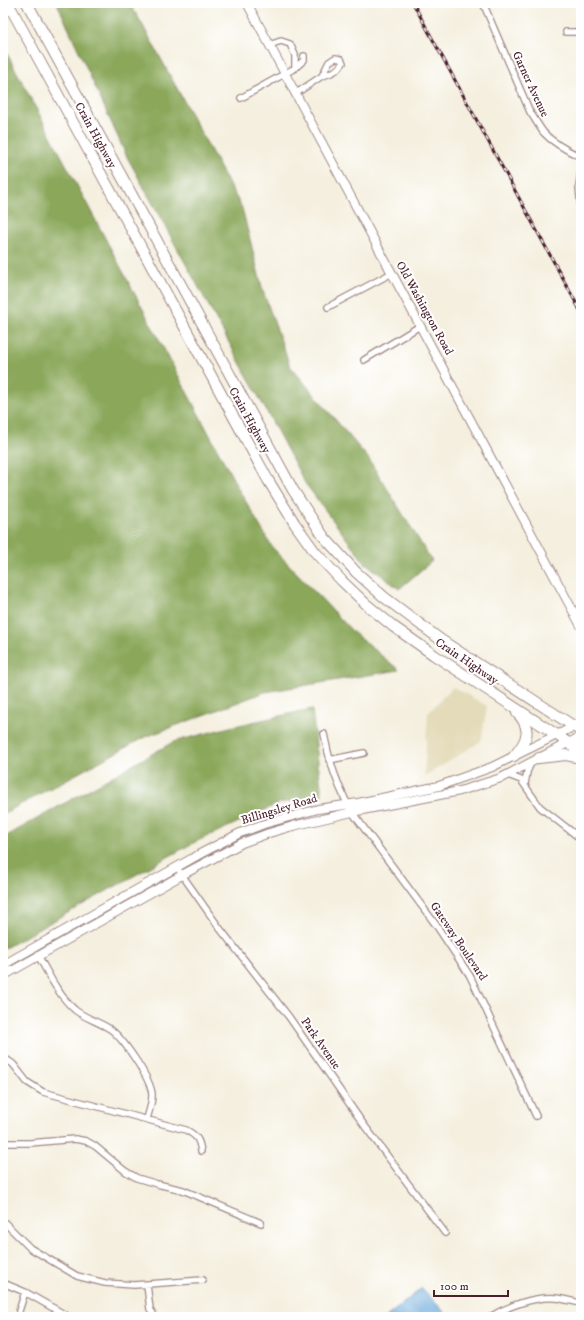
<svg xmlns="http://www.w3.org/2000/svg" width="584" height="1320" font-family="'IM FELL DW Pica',serif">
<rect width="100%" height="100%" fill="#fff"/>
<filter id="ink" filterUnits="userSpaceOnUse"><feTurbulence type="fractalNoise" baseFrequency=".025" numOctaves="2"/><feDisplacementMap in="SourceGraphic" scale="8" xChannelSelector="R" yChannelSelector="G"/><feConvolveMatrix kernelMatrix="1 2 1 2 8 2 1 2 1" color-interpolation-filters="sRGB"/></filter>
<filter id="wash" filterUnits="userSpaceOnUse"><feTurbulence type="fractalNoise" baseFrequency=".012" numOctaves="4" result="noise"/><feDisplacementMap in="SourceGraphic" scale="16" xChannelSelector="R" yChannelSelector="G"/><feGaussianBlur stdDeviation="0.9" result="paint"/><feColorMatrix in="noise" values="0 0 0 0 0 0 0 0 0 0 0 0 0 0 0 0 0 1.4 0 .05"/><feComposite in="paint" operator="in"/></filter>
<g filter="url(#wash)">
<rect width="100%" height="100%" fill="#f4efde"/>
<!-- built -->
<path fill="#e4dbba" d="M453 687 487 706 481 741 424 777 428 713Z"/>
<!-- forest -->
<path fill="#8aa75a" stroke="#6a6342" d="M57 3H129L141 22 242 208 263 291 290 366 368 458 432 561 399 589 364 562 305 483 261 401 126 155Z
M3 46 238 488 272 547 354 633 399 670 265 692 143 738 3 814Z
M312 709 322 796 280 803 193 843 3 949V838L173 742 230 727Z"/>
<!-- water -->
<path fill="#64a4d7" stroke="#576281" d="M422 1288 449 1317H386Z"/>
</g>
<g filter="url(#ink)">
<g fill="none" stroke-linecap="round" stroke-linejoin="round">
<!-- minor casing -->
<g stroke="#9f8784" stroke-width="8">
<path id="minor" d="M483 3 530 112C535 119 539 127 544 133 554 144 568 151 581 157
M566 32H581
M335 58 341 59 343 63C338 71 331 74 322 76L329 62Z
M295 68 304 60V56
M295 94 322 76
M241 98 295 68V55L290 44 281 41 269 45
M581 171 579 187 581 208
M328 307 392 273
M364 360 420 326
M324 734C329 761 338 788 352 812L436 925 470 976 536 1116
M329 760 364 753
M508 775 521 780 540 807 581 839
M525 784 527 772 531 763
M180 872 218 926 289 1017 364 1125 445 1233
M39 957C49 975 59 996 75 1010 85 1018 99 1022 110 1029 122 1037 152 1080 152 1095 152 1103 149 1111 147 1119
M3 1057 13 1064 27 1082 43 1092 186 1130C197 1136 199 1139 201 1151
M3 1143H30L75 1139 86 1141 95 1146 125 1171 137 1178 157 1184 183 1190 261 1223
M3 1221 30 1248 77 1276 105 1283 134 1285 203 1280
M3 1283 25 1292 69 1317
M147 1285 150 1309 155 1317
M19 1317V1311L25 1292
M490 1317C508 1306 535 1296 556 1298 565 1299 573 1302 581 1303"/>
</g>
<!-- secondary casing -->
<g stroke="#9f8784" stroke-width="10">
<path id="secondary" d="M247 3 581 626
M3 965 200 854 240 833 264 824 318 809 358 803 439 786 492 767 581 723
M3 976 182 875 242 843 269 833 293 826 352 812 460 791 501 778 568 743 581 737"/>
</g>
<!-- trunk casing -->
<g stroke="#9f8784" stroke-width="12">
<path id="trunk" d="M8 3 268 480 295 524 315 552 342 581 367 605 394 627 434 655 557 735 581 752
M27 3 293 490 324 537 356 572 384 597 441 640 581 731
M514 756C527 741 533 729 517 713
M539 758 566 755 581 758"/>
</g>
<!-- minor -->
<use href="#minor" stroke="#fff" stroke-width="5.5"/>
<!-- secondary -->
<use href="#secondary" stroke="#fff" stroke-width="8"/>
<!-- trunk -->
<use href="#trunk" stroke="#fff" stroke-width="10"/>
<!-- rail casing -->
<g stroke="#4a1f2b" stroke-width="3">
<path id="rail" d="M413 3 581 312"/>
</g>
<!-- rail -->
<use href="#rail" stroke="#fff" stroke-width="1.5" stroke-dasharray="4.5" stroke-linecap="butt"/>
</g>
</g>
<g text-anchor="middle" stroke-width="4" stroke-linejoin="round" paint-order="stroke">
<!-- street labels -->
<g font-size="12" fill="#4a1f2b" stroke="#fff">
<text transform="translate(531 84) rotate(65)" y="4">Garner Avenue</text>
<text transform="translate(96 135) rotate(61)" y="4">Crain Highway</text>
<text transform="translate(425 308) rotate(61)" y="4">Old Washington Road</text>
<text transform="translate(250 420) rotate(61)" y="4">Crain Highway</text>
<text transform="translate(467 661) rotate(34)" y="4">Crain Highway</text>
<text transform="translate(279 809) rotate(-17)" y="4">Billingsley Road</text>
<text transform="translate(459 941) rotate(56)" y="4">Gateway Boulevard</text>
<text transform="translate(321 1043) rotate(55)" y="4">Park Avenue</text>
</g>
</g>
<!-- margin -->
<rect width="584" height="1320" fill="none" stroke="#fff" stroke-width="16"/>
<!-- scale -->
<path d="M434 1290v6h74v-6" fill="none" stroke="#4a1f2b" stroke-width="2"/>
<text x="440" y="1290" font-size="12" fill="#4a1f2b" stroke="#ffffff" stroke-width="3" paint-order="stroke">100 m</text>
</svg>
